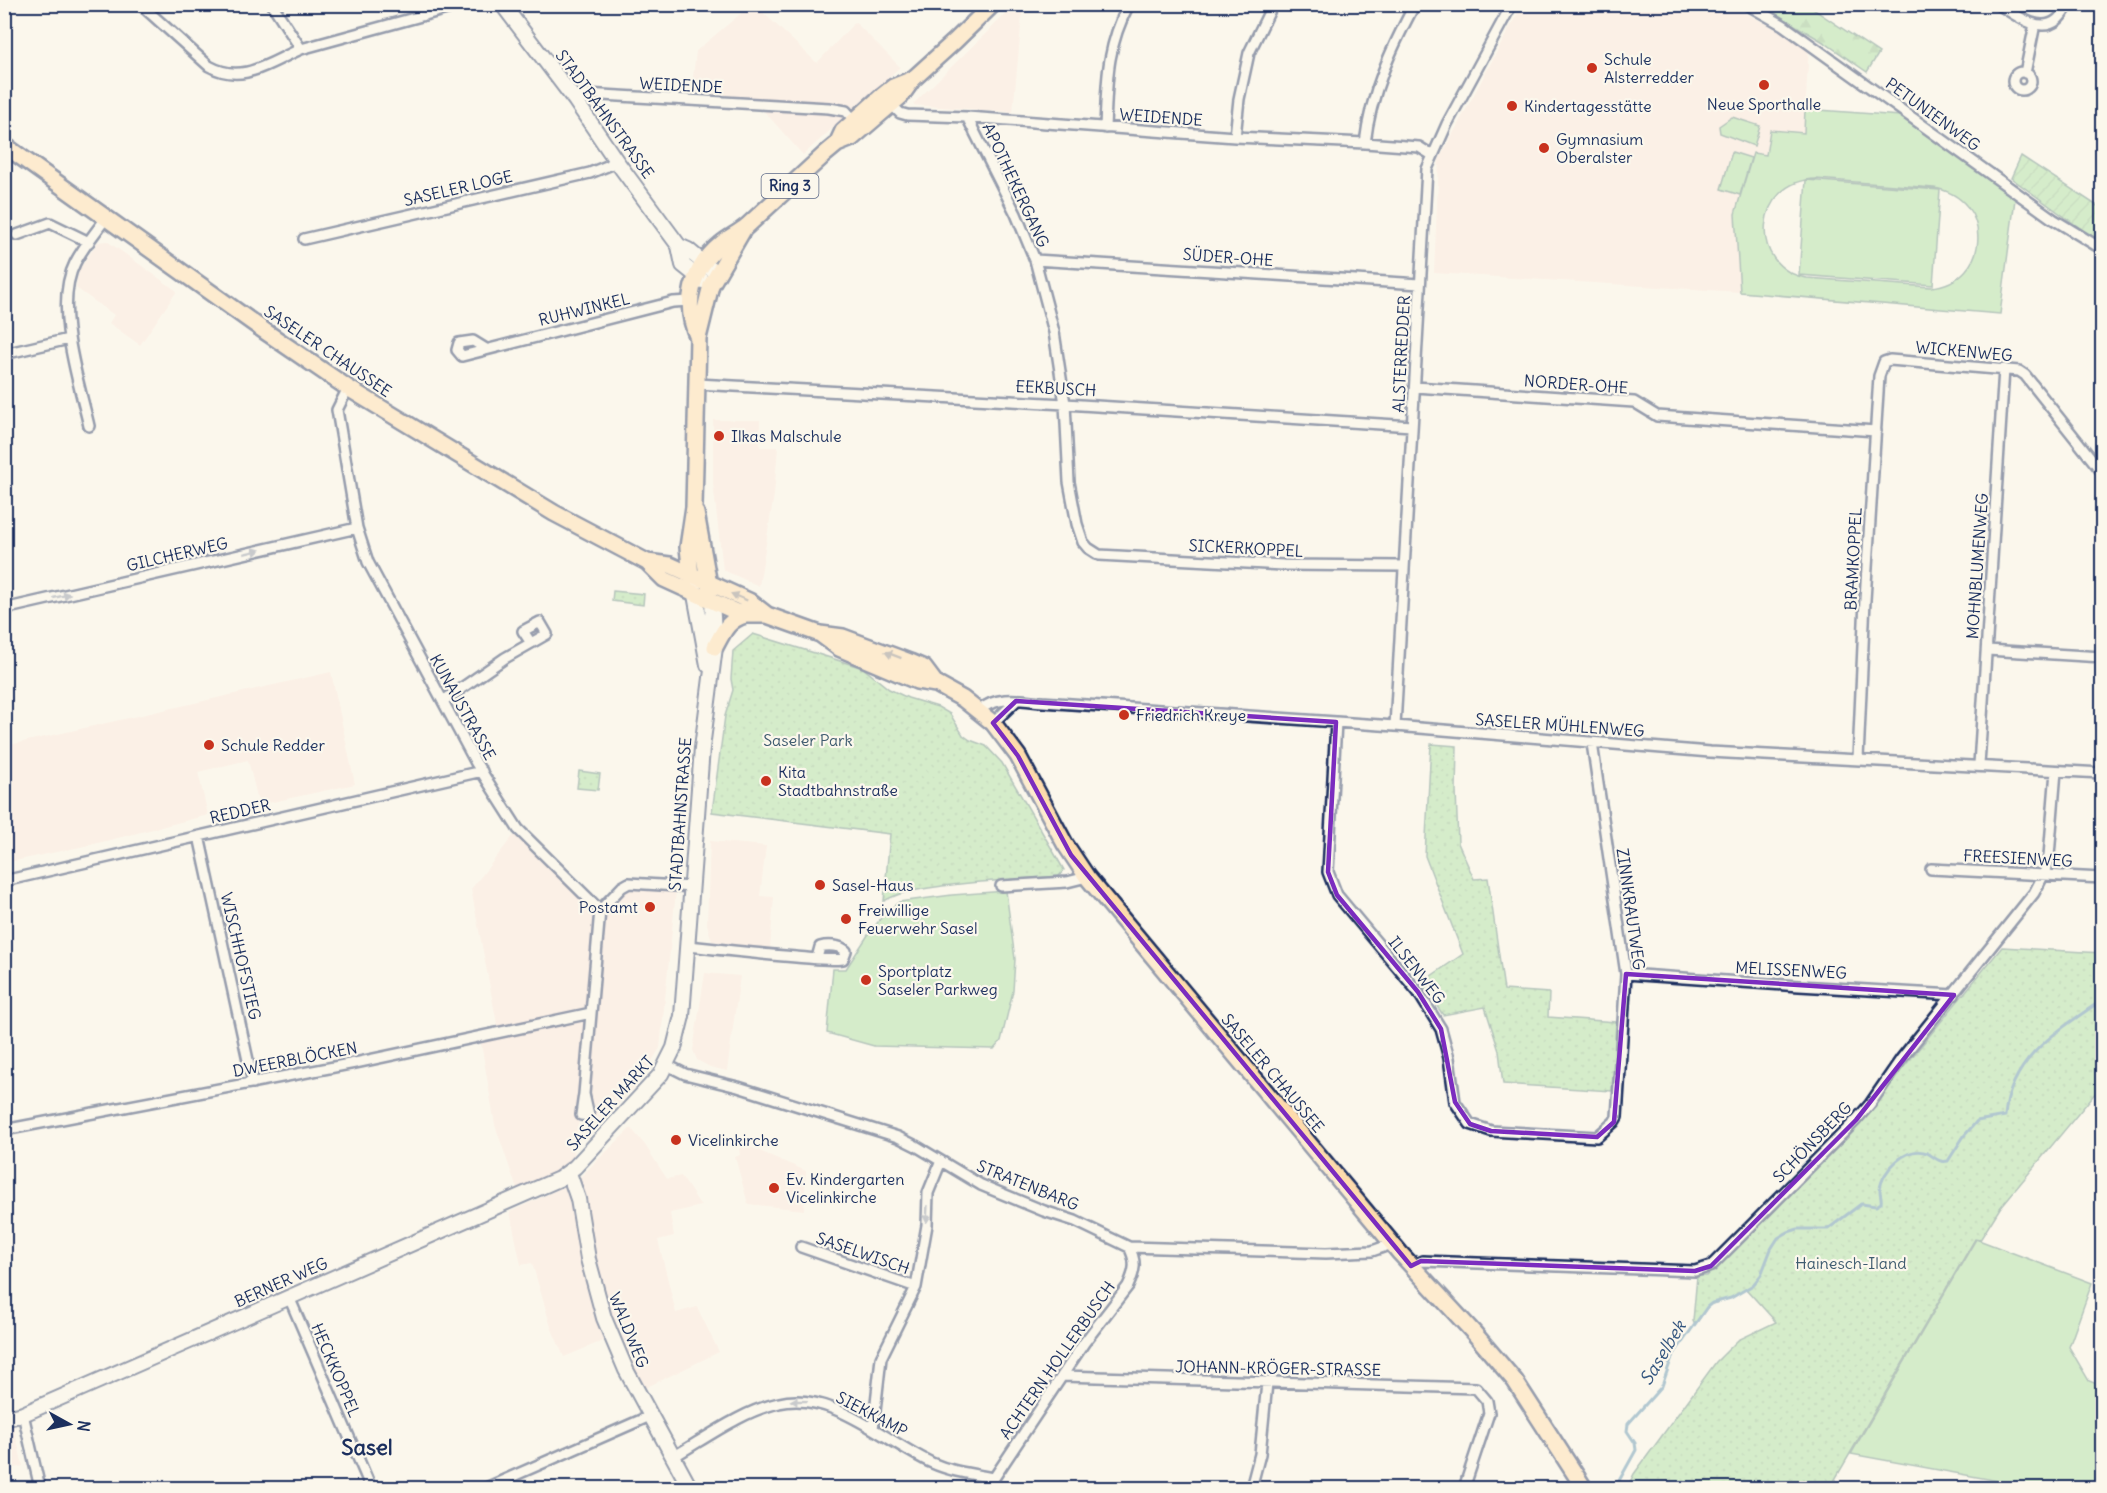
<svg xmlns="http://www.w3.org/2000/svg" width="2107" height="1493" font-family="Delius,sans-serif">
<defs>
<pattern id="forest-firs" width="22" height="20" patternUnits="userSpaceOnUse" patternTransform="scale(1.5)"><rect width="22" height="20" fill="#a7dea1"/><path d="M5 1l3.5 6h-7zM16 11l3.5 6h-7z" fill="#8fbf8d"/></pattern>
<pattern id="park-dots" width="8" height="8" patternUnits="userSpaceOnUse" patternTransform="scale(1.5)"><rect width="8" height="8" fill="#a7dea1"/><path d="M2 2h.1M6 6h.1" fill="none" stroke="#8fbf8d" stroke-width="1.8" stroke-linecap="round"/></pattern>
<pattern id="garden-furrows" width="10" height="10" patternUnits="userSpaceOnUse" patternTransform="scale(1.5)"><rect width="10" height="10" fill="#a7dea1"/><path d="M-1 1l2-2M0 10L10 0M9 11l2-2" fill="none" stroke="#8fbf8d"/></pattern>
</defs>
<rect width="100%" height="100%" fill="#fbf7ec"/>
<filter id="ink" filterUnits="userSpaceOnUse"><feTurbulence type="fractalNoise" baseFrequency=".0167" numOctaves="2"/><feDisplacementMap in="SourceGraphic" scale="12" xChannelSelector="R" yChannelSelector="G"/><feConvolveMatrix kernelMatrix="1 2 1 2 8 2 1 2 1" color-interpolation-filters="sRGB"/></filter>
<g filter="url(#ink)">
<!-- built -->
<path fill="#fbe6dd" d="M751 5H755L817 63 855 22 900 67 803 155 754 100 691 95 696 51Z
M1015 5H1023L1013 112 912 105Z
M1522 5H1729L1809 46 1804 133 1766 156 1753 154 1735 214 1740 292 1434 273 1439 160Z
M107 241 177 291 140 345 109 323 114 315 76 288 79 270 98 242Z
M713 420H760V447H778L774 495 759 586 723 570 713 483Z
M331 672 355 784 259 805 248 760 198 772 208 815 94 844 5 863V746Z
M514 835 596 912 588 1011 498 1029 471 889Z
M710 841 766 846 760 896 774 897 770 949 712 941 707 924Z
M635 887 676 891 660 1048 637 1085 582 1141 602 913 616 896Z
M705 973 740 976 727 1071 710 1067 697 1060 693 1050Z
M588 1016 580 1113 572 1166 519 1195 495 1125 481 1043Z
M631 1128 645 1145 667 1179 681 1176 701 1206 670 1213 674 1236 658 1240 676 1313 697 1307 719 1352 643 1389 619 1339 598 1275 580 1177Z
M748 1146 806 1171 804 1210 748 1204 735 1157 740 1155 739 1149Z
M566 1186 584 1276 605 1340 564 1357 551 1327 532 1263 521 1265 510 1212Z
M13 1424 23 1466 5 1470V1426Z"/>
<!-- grass -->
<path fill="#a7dea1" stroke="#618680" stroke-width="1.5" fill-rule="evenodd" d="M1805 109 1901 116 2015 199 2000 314 1740 292 1735 214 1753 153 1766 155 1770 130 1804 133ZM1816 179 1934 188C1994 198 1992 281 1931 287L1807 278C1746 268 1754 180 1816 179Z
M1732 117 1760 126 1754 146 1720 133 1719 126Z
M1732 152 1751 158 1740 195 1721 189Z
M1806 180 1940 190 1933 285 1799 275Z
M1006 891 1015 959 1013 991 1001 1041 994 1049 874 1046 827 1033 833 969H846L868 935 885 913 899 902 952 895Z
M1976 1239 2092 1283 2069 1347 2089 1381 2102 1386V1488H2037L1851 1454Z"/>
<!-- forest -->
<path fill="url(#forest-firs)" stroke="#618680" stroke-width="1.5" d="M1761 5H1807L1879 53 1867 72 1825 43Z"/>
<!-- park -->
<path fill="url(#park-dots)" stroke="#618680" stroke-width="1.5" d="M613 591 644 594 643 605 612 601Z
M753 634 863 668 889 689 908 698 938 707 950 714 963 735 970 740 986 746 1002 763 1064 870 1059 876C1020 879 981 881 942 886 922 889 902 891 884 901L890 834 712 812 725 716 733 690 731 679 733 651Z
M1431 744 1457 746 1456 791 1458 843 1474 879 1488 878 1504 990 1549 993 1548 1017 1616 1022 1612 1091 1503 1084 1499 1051 1485 1007 1443 1015 1421 983 1463 954 1425 856Z
M579 771 600 774 598 790 577 788Z
M2002 947 2102 953V1085L2000 1208 1980 1240 1975 1239 1830 1488H1627L1634 1474 1716 1362 1738 1340 1776 1322 1746 1289 1731 1298 1709 1305 1695 1325 1693 1321 1697 1276H1707L1881 1095Z"/>
<!-- garden -->
<path fill="url(#garden-furrows)" stroke="#618680" stroke-width="1.5" d="M2021 156 2102 209V244L2011 178Z"/>
<g fill="none" stroke-linecap="round" stroke-linejoin="round">
<!-- stream -->
<path stroke="#588cad" stroke-width="3" d="M1615 1488 1636 1450 1635 1443 1627 1431 1628 1424 1662 1386 1672 1357 1707 1307 1712 1303 1731 1298 1753 1285 1761 1275 1771 1249 1778 1238 1788 1232 1798 1229H1828L1861 1204 1876 1206 1881 1203C1882 1198 1880 1195 1880 1190 1881 1171 1907 1145 1927 1153 1935 1157 1938 1163 1948 1161L1964 1136 1977 1121 2005 1116C2010 1058 2059 1030 2102 1000"/>
<!-- street casing -->
<g stroke="#1b2f5e" stroke-width="14">
<path id="street" d="M140 4 209 66C243 85 270 62 301 49L272 4
M1746 4 1783 25 2053 219 2102 249
M1998 4C2013 13 2039 35 2057 20 2062 16 2065 10 2069 4
M301 49 465 4
M2013 81a9 9 0 1 1 18 0a9 9 0 1 1-18 0Z
M2025 73 2035 24
M575 100 585 94 829 108 846 111 855 121
M891 104 900 113 907 115 967 117 1235 137 1365 143 1419 147 1432 155
M967 117 1016 214 1035 260 1054 332 1065 404 1069 482 1077 524 1083 542 1088 548 1099 555 1283 565 1404 566
M1105 128C1107 81 1106 48 1129 4
M1235 137 1239 99 1249 53 1273 4
M1365 143C1371 92 1391 49 1415 4
M17 235 50 223 89 242
M304 239 590 173 617 162
M1035 260 1420 284
M486 349 473 341 459 343 457 350 462 356 673 302 690 301
M4 354 69 339
M697 384 1065 404 1412 426
M1415 387 1634 402 1657 416 1876 431
M348 388 337 410 357 528 368 562 476 763 518 829 600 910
M89 426C79 382 53 306 75 263 83 247 96 232 106 218
M4 609 357 528
M1987 650 2102 657
M443 701 505 658 547 634 540 622 523 631 531 643
M979 711C996 695 1020 700 1042 702L1395 726 1710 752 2102 773
M1336 722 1328 872 1337 895 1418 992 1441 1029 1449 1058 1455 1102 1470 1124 1491 1131 1597 1137 1614 1122 1617 1117 1626 974 1592 743
M993 723 1016 701
M1395 726 1427 169 1447 124 1512 4
M1858 759 1865 600 1879 376 1884 362 1890 360 2019 371 2025 375 2102 472
M1979 765 2004 369
M199 836 253 1083
M1931 869 2102 878
M4 881 482 771
M1001 886 1067 882 1087 877
M600 910 622 887 629 883 693 887
M688 946C724 950 760 954 796 957 811 958 828 961 843 959L846 951C840 945 827 945 820 947L817 958
M1626 974 1799 986 1954 995
M667 1065 685 1074 738 1087 898 1137 916 1146 981 1185 1044 1211 1075 1221 1129 1247 1326 1253 1372 1251 1392 1244
M584 1094 581 1115 589 1116 584 1094 600 910
M4 1130 355 1063 591 1013
M801 1247 916 1287
M1411 1266 1422 1261 1695 1271 1711 1266 1856 1120 1870 1104 1901 1059 2034 893 2044 874 2049 856 2056 771
M289 1297 371 1488
M1062 1376 1476 1388 1487 1401 1489 1413 1464 1488
M23 1414 40 1488
M873 1429 881 1358 916 1287 927 1225 928 1193 941 1161
M673 1457C706 1438 742 1411 779 1403 832 1390 886 1442 932 1463 952 1472 973 1474 994 1478
M486 1488 650 1416
M992 1488 994 1478 1084 1343 1128 1286C1135 1271 1137 1262 1129 1247
M1251 1488 1260 1454 1267 1383"/>
</g>
<!-- secondary casing -->
<g stroke="#1b2f5e" stroke-width="18">
<path id="secondary" d="M502 4 575 100 617 162 679 246 688 250 717 274
M679 246 683 265 703 281
M693 584 708 665
M569 1173 578 1199 588 1259 604 1318 626 1370 690 1488
M4 1419 23 1414 559 1179 575 1167 661 1074 674 1048 682 1016 702 748 715 647 712 602"/>
</g>
<!-- primary casing -->
<g stroke="#1b2f5e" stroke-width="20">
<path id="primary" d="M837 144 852 138 901 96 913 79 955 41 993 4
M4 145 266 332 348 388 554 513 647 562 664 579 734 611 746 615H767
M698 338C682 304 692 268 721 244 729 237 739 233 747 226 773 202 799 178 825 154L837 144 843 131 883 95 893 87 913 79
M696 513 710 590
M647 562 670 565 749 601 767 615 820 634 843 637 910 662 924 668 936 684
M691 576 688 547 694 507 698 338 711 285 743 230
M820 634 839 648 917 681 936 684 963 699 993 723 1018 756 1065 844 1087 877 1400 1253 1474 1333 1515 1381 1584 1488
M715 647C723 632 728 619 746 615"/>
</g>
<!-- street -->
<use href="#street" stroke="#fbf7ec" stroke-width="9"/>
<!-- secondary -->
<use href="#secondary" stroke="#fbf7ec" stroke-width="14"/>
<!-- primary -->
<use href="#primary" stroke="#fedbac" stroke-width="15"/>
</g>
<!-- one-way arrows -->
<defs><path id="oneway-solid" d="M-6-.8H1V-3.2L6.5 0L1 3.2V.8H-6Z" transform="scale(1.5)"/></defs>
<g fill="#8b93a5">
<use href="#oneway-solid" transform="translate(252 552) rotate(-13)"/>
<use href="#oneway-solid" transform="translate(62 596) rotate(-13)"/>
<use href="#oneway-solid" transform="translate(927 1214) rotate(93)"/>
<use href="#oneway-solid" transform="translate(799 1401) rotate(-179)"/>
</g>
<g fill="#8c8585">
<use href="#oneway-solid" transform="translate(739 597) rotate(-157)"/>
<use href="#oneway-solid" transform="translate(893 655) rotate(-159)"/>
</g>
</g>
<!-- marked area -->
<path d="M0 0H2107V1493H0ZM1016 701 1336 722 1328 872 1337 895 1418 992 1441 1029 1455 1102 1470 1124 1491 1131 1597 1137 1614 1122 1626 974 1954 995 1856 1120 1711 1266 1695 1271 1421 1261 1411 1266 1071 855 1018 756 993 723Z" fill="#fbf7ec" fill-opacity=".55" fill-rule="evenodd"/>
<path fill="none" stroke="#7b2cbf" stroke-width="4.5" stroke-linejoin="round" d="M1016 701 1336 722 1328 872 1337 895 1418 992 1441 1029 1455 1102 1470 1124 1491 1131 1597 1137 1614 1122 1626 974 1954 995 1856 1120 1711 1266 1695 1271 1421 1261 1411 1266 1071 855 1018 756 993 723Z"/>
<!-- markers -->
<g fill="#c8321e" stroke="#fbf7ec" stroke-width="2">
<circle cx="1592" cy="68" r="6"/>
<circle cx="1764" cy="85" r="6"/>
<circle cx="1512" cy="106" r="6"/>
<circle cx="1544" cy="148" r="6"/>
<circle cx="719" cy="436" r="6"/>
<circle cx="1124" cy="715" r="6"/>
<circle cx="209" cy="745" r="6"/>
<circle cx="766" cy="781" r="6"/>
<circle cx="820" cy="885" r="6"/>
<circle cx="650" cy="907" r="6"/>
<circle cx="846" cy="919" r="6"/>
<circle cx="866" cy="980" r="6"/>
<circle cx="676" cy="1140" r="6"/>
<circle cx="774" cy="1188" r="6"/>
</g>
<g text-anchor="middle" stroke-width="4.5" stroke-linejoin="round" paint-order="stroke">
<!-- shield labels -->
<rect fill="#fbf7ec" stroke="#5e6b89" stroke-width="1.5" x="761.5" y="174" width="57" height="24" rx="4.5"/>
<g font-size="15" font-weight="bold" fill="#1b2f5e">
<text x="790" y="191">Ring 3</text>
</g>
<!-- poi labels -->
<g font-size="16" fill="#1b2f5e" stroke="#fbf7ec" text-anchor="start">
<text x="1604" y="65">Schule<tspan x="1604" dy="18">Alsterredder</tspan></text>
<text x="1764" y="110" text-anchor="middle">Neue Sporthalle</text>
<text x="1524" y="112">Kindertagesstätte</text>
<text x="1556" y="145">Gymnasium<tspan x="1556" dy="18">Oberalster</tspan></text>
<text x="731" y="442">Ilkas Malschule</text>
<text x="1136" y="721">Friedrich Kreye</text>
<text x="221" y="751">Schule Redder</text>
<text x="778" y="778">Kita<tspan x="778" dy="18">Stadtbahnstraße</tspan></text>
<text x="832" y="891">Sasel-Haus</text>
<text x="638" y="913" text-anchor="end">Postamt</text>
<text x="858" y="916">Freiwillige<tspan x="858" dy="18">Feuerwehr Sasel</tspan></text>
<text x="878" y="977">Sportplatz<tspan x="878" dy="18">Saseler Parkweg</tspan></text>
<text x="688" y="1146">Vicelinkirche</text>
<text x="786" y="1185">Ev. Kindergarten<tspan x="786" dy="18">Vicelinkirche</tspan></text>
</g>
<!-- street labels -->
<g font-size="16" fill="#1b2f5e" stroke="#fbf7ec">
<text transform="translate(681 85) rotate(3)" y="6">WEIDENDE</text>
<text transform="translate(605 114) rotate(54)" y="6">STADTBAHNSTRASSE</text>
<text transform="translate(1933 114) rotate(36)" y="6">PETUNIENWEG</text>
<text transform="translate(1161 117) rotate(4)" y="6">WEIDENDE</text>
<text transform="translate(1016 185) rotate(65)" y="6">APOTHEKERGANG</text>
<text transform="translate(458 188) rotate(-13)" y="6">SASELER LOGE</text>
<text transform="translate(1228 257) rotate(4)" y="6">SÜDER-OHE</text>
<text transform="translate(584 309) rotate(-14)" y="6">RUHWINKEL</text>
<text transform="translate(328 351) rotate(34)" y="6">SASELER CHAUSSEE</text>
<text transform="translate(1964 351) rotate(5)" y="6">WICKENWEG</text>
<text transform="translate(1401 354) rotate(-87)" y="6">ALSTERREDDER</text>
<text transform="translate(1576 384) rotate(4)" y="6">NORDER-OHE</text>
<text transform="translate(1056 388) rotate(3)" y="6">EEKBUSCH</text>
<text transform="translate(1246 548) rotate(3)" y="6">SICKERKOPPEL</text>
<text transform="translate(177 554) rotate(-13)" y="6">GILCHERWEG</text>
<text transform="translate(1853 559) rotate(-87)" y="6">BRAMKOPPEL</text>
<text transform="translate(1977 566) rotate(-86)" y="6">MOHNBLUMENWEG</text>
<text transform="translate(463 707) rotate(61)" y="6">KUNAUSTRASSE</text>
<text transform="translate(1560 725) rotate(4)" y="6">SASELER MÜHLENWEG</text>
<text transform="translate(240 811) rotate(-13)" y="6">REDDER</text>
<text transform="translate(680 814) rotate(-86)" y="6">STADTBAHNSTRASSE</text>
<text transform="translate(2018 858) rotate(3)" y="6">FREESIENWEG</text>
<text transform="translate(1631 909) rotate(82)" y="6">ZINNKRAUTWEG</text>
<text transform="translate(241 956) rotate(77)" y="6">WISCHHOFSTIEG</text>
<text transform="translate(1417 970) rotate(52)" y="6">ILSENWEG</text>
<text transform="translate(1791 970) rotate(3)" y="6">MELISSENWEG</text>
<text transform="translate(295 1059) rotate(-11)" y="6">DWEERBLÖCKEN</text>
<text transform="translate(1273 1073) rotate(50)" y="6">SASELER CHAUSSEE</text>
<text transform="translate(610 1103) rotate(-48)" y="6">SASELER MARKT</text>
<text transform="translate(1812 1142) rotate(-46)" y="6">SCHÖNSBERG</text>
<text transform="translate(1028 1185) rotate(22)" y="6">STRATENBARG</text>
<text transform="translate(863 1253) rotate(19)" y="6">SASELWISCH</text>
<text transform="translate(281 1282) rotate(-24)" y="6">BERNER WEG</text>
<text transform="translate(629 1330) rotate(68)" y="6">WALDWEG</text>
<text transform="translate(1057 1360) rotate(-55)" y="6">ACHTERN HOLLERBUSCH</text>
<text transform="translate(1278 1368) rotate(1)" y="6">JOHANN-KRÖGER-STRASSE</text>
<text transform="translate(336 1370) rotate(67)" y="6">HECKKOPPEL</text>
<text transform="translate(872 1414) rotate(28)" y="6">SIEKKAMP</text>
</g>
<!-- park labels -->
<g font-size="16" fill="#3e5b6f" stroke="#fbf7ec">
<text x="808" y="746">Saseler Park</text>
<text x="1851" y="1269">Hainesch-Iland</text>
</g>
<!-- water labels -->
<g font-size="18" font-style="italic" fill="#34567f" stroke="#fbf7ec">
<text transform="translate(1663 1353) rotate(-59)" y="6">Saselbek</text>
</g>
<!-- district labels -->
<g font-size="22" font-weight="bold" fill="#1b2f5e" stroke="#fbf7ec">
<text x="367" y="1455">Sasel</text>
</g>
</g>
<!-- margin -->
<rect width="2107" height="1493" fill="none" stroke="#fbf7ec" stroke-width="24"/>
<rect x="12" y="12" width="2083" height="1469" fill="none" stroke="#1b2f5e" stroke-width="2" filter="url(#ink)"/>
<!-- north arrow -->
<g transform="translate(69 1424) rotate(98)" stroke="#fbf7ec" stroke-width="4.5" paint-order="stroke">
<path d="M0-4.5L10 22L0 15L-10 22Z" fill="#1b2f5e"/>
<text y="-9" font-size="16" font-weight="bold" text-anchor="middle" fill="#1b2f5e">N</text>
</g>
</svg>
